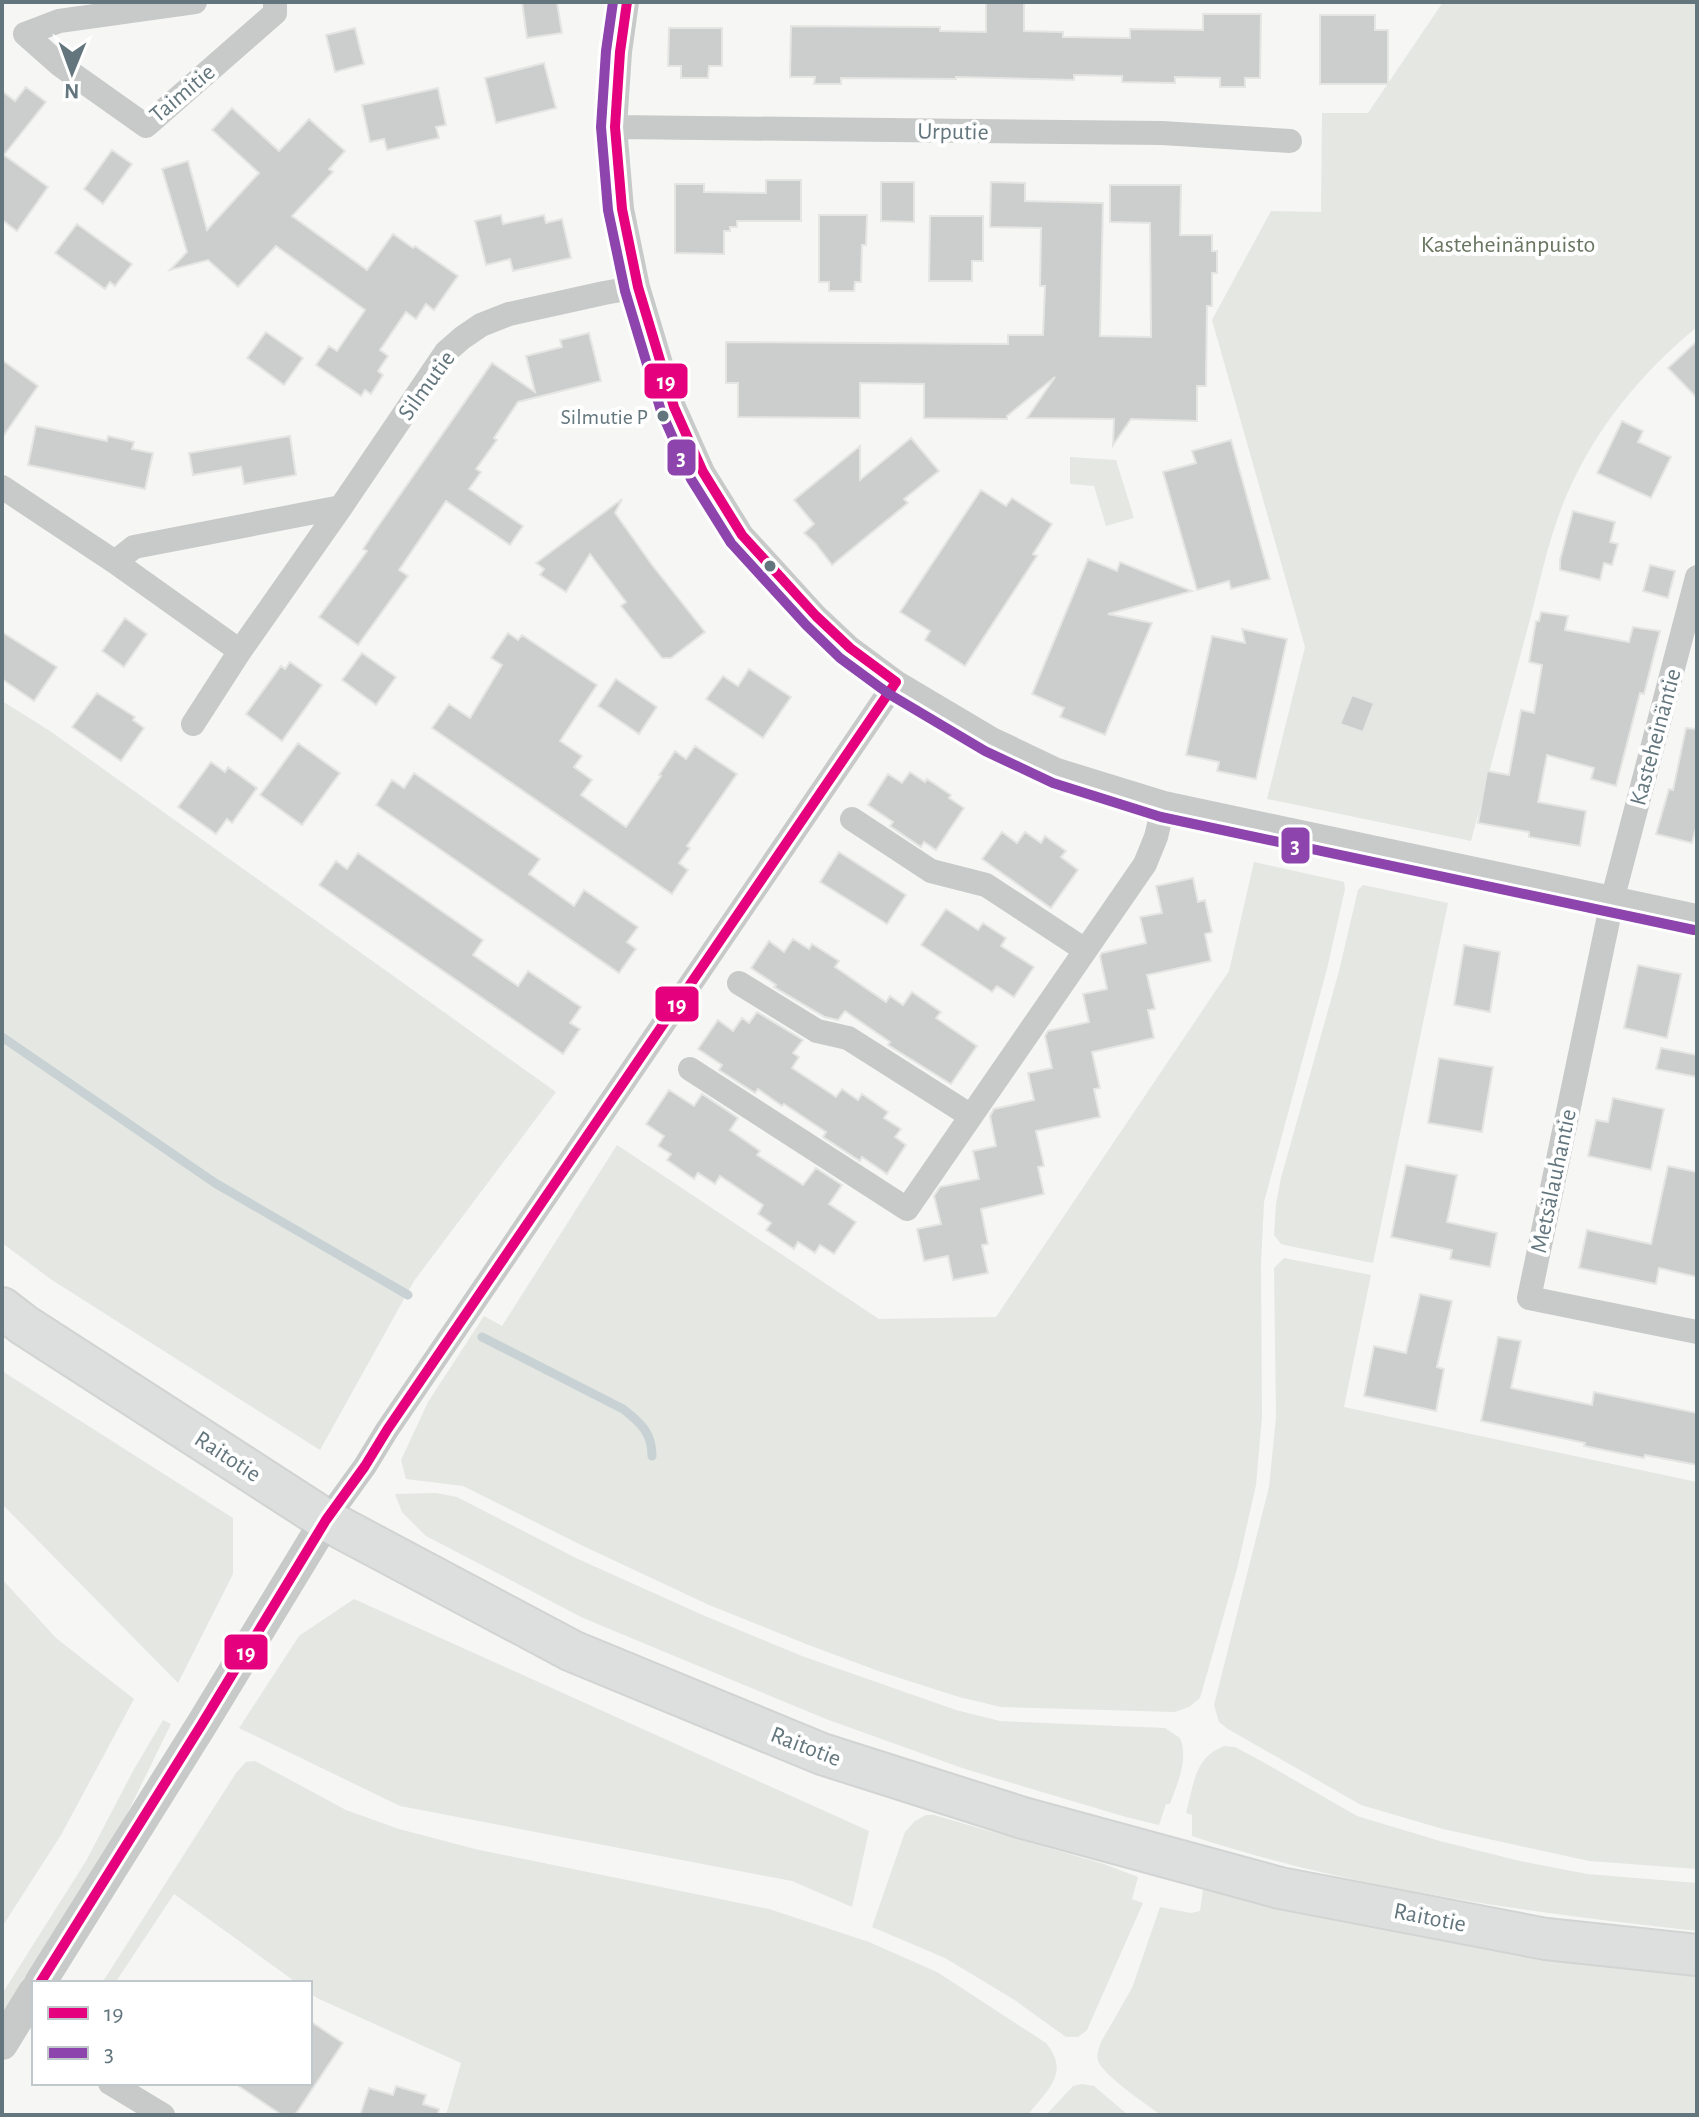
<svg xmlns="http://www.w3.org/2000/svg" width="1699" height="2117" font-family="'Alegreya Sans',sans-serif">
<rect width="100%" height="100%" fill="#f6f6f5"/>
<!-- green -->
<path fill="#e5e7e2" d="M1443 2H1697V327C1647 368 1604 418 1575 477 1552 522 1542 574 1529 623 1510 695 1490 768 1471 841L1267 799 1305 647 1212 320 1271 211 1321 212 1322 113H1368Z
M1070 457 1116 460 1134 518 1106 526 1094 486 1070 484Z
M2 701 50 731 556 1092 414 1281 320 1450 52 1280 2 1243Z
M1254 862 1340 881 1344 882 1345 889 1327 969 1264 1202 1261 1264 1262 1417 1256 1485 1237 1569 1200 1698 1189 1707 1175 1712 1001 1707 959 1697 881 1672 806 1644 709 1605 581 1545 463 1486 406 1479 401 1460 428 1402 484 1316 502 1326 617 1145 879 1319 996 1317 1229 971Z
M1363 885 1448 903 1373 1263 1289 1246 1281 1244 1274 1235 1276 1204 1281 1178 1339 971 1358 890Z
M1284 1258 1371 1275 1344 1407 1697 1482V1869L1589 1861 1443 1829 1361 1805 1228 1729 1219 1722 1214 1705 1269 1487 1276 1417 1274 1268Z
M2 1371 233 1518V1574L178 1683 2 1504Z
M436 1493 457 1497 578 1559 705 1616 802 1656 956 1710 1000 1721 1165 1728 1180 1738C1189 1759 1177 1784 1170 1804H1166L1159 1825 1126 1817 965 1769 826 1719 583 1618 426 1536 402 1512 395 1494Z
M2 1579 56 1638 134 1699 61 1835 2 1927Z
M354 1599 869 1831 852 1907 792 1881 400 1806 239 1728 299 1636Z
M163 1720 171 1724 120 1828 2 2021V1994L86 1861 133 1771Z
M1224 1746 1235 1747 1263 1762 1357 1816 1440 1841 1520 1861 1587 1874 1697 1883V1931C1527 1912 1355 1890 1192 1836V1815L1186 1813C1194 1784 1194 1758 1224 1746Z
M255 1761 346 1810 399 1829 475 1849 769 1909 869 1942 937 1972 1046 2043C1071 2073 1047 2090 1028 2115H446L461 2063 317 1998 310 1993V1983H297L174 1894 115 1983H102L236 1773 246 1762Z
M926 1815H934L1104 1864 1138 1877 1132 1899 1143 1903 1087 2030 1078 2037H1066L1013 1999 945 1958 872 1927 905 1832 915 1821Z
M1203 1890 1543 1959 1697 1977V2115H1161C1147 2105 1103 2075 1098 2061 1096 2054 1099 2048 1101 2042L1132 1988 1160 1907 1191 1913 1200 1911Z
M1082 2084 1094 2086 1128 2115H1046L1073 2086Z"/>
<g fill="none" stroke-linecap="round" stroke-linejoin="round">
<!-- stream -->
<path stroke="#c8d2d4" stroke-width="9" d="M2 1037 215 1183 408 1295
M482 1337 623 1409C641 1423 652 1433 652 1456"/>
</g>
<!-- building -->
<path fill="#cccece" stroke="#e5e5e4" stroke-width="2" d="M522 2H557L562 33 527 38Z
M986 2H1024V31L1063 32V37L1130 38V29L1203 30V14H1261L1260 78H1245V87H1220V78L1175 77V83L1122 82V76L1074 75V80L956 77V79L841 78V84H814L815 77H790L791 26 940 27V31L986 32Z
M1320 15H1375V30H1388V84H1320Z
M355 28 364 64 335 72 326 35Z
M669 28H722V66H709L708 78H681V66H668Z
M544 63 556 108 496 123 485 78Z
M26 87 46 102 4 155 48 187 17 231 2 220V91L15 101Z
M438 88 446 125 436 127 439 138 387 150 384 139 370 142 362 105Z
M232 108 279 151 309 119 345 151 329 169 333 172 292 216 367 270 393 234 413 248 415 246 458 276 434 310 426 304 416 319 406 312 380 350 388 356 378 371 383 375 371 394 365 390 361 396 316 365 329 346 337 351 365 310 276 246 238 287 208 260 170 270 187 252 162 169 188 161 207 230 259 173 212 130Z
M112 150 132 164 103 204 84 189Z
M766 180H801V221H737V227H730V231H724V254L675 253V184H704V192L766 193Z
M881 182H914V222L881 221Z
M991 182 1025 183V201L1103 203 1100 336 1151 337 1150 223 1110 222V185H1181L1180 235H1212V251H1217V273H1212V306H1207L1206 386H1197V421L1131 419 1113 445 1114 419 1027 418 1055 377 1007 416V419L924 418V384L860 383V418L738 417V383H726V342L1008 344V335H1043L1045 286H1040L1041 228 990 227Z
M501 215 503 224 544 215 546 223 562 219 571 258 513 271 510 259 486 265 475 221Z
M819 215H867L866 245H862L861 282H855L854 291H829V282H819Z
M930 216H983V261H972V281H929Z
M77 224 132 264 115 286 110 282 105 289 55 253Z
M266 332 303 358 284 385 247 358Z
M589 333 601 381 518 402 494 438 497 440 476 469 481 472 469 489 523 526 510 545 446 501 399 570 408 576 358 645 319 617 367 551 363 549 372 535 492 363 535 392 526 356 562 347 560 340Z
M1697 341V398L1668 368Z
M2 360 38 386 2 438Z
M1622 421 1643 431 1638 442 1671 457 1651 498 1597 473Z
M36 426 107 441 108 436 134 442 132 449 153 453 145 489 28 465Z
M290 436 296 475 244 484 241 467 193 475 189 453Z
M911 438 939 471 904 499 908 503 832 565 815 543 804 533 814 524 794 500 860 446V480Z
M1231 440 1270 579 1231 589 1229 581 1197 590 1163 472 1196 463 1192 451Z
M981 490 1006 506 1012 498 1052 524 1033 554 1037 556 965 666 925 640 930 631 900 612Z
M622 499 615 513 652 565 705 632 671 658H662L621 606 626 602 590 554 566 592 540 575 544 569 536 563Z
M1573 511 1615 522 1610 542 1618 544 1612 565 1604 563 1600 580 1560 570V560Z
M1088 559 1117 571 1120 562 1192 591 1108 614 1152 623 1105 735 1060 717 1064 708 1032 694Z
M1650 565 1675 571 1668 598 1643 591Z
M1541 612 1568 616 1565 630 1629 642 1633 627 1660 631 1644 694 1640 693 1616 786 1591 779 1594 768 1547 755 1538 802 1586 811 1580 846 1529 837V832L1478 823 1487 771 1509 775 1521 710 1534 713 1542 665 1529 662 1536 621H1539Z
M125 618 147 634 124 667 102 651Z
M1242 629 1287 639 1256 779 1217 771 1219 762 1186 755 1212 636 1245 643Z
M2 632 57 667 34 701 2 679Z
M508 633 518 640 522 635 597 685 560 741 582 756 574 767 592 780 581 795 626 827 661 776 659 775 675 751 686 759 695 746 737 774 687 846 690 848 679 863 688 870 672 894 432 728 449 704 470 718 502 665 491 658Z
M362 653 396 677 376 705 342 680Z
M290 662 322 685 282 741 246 714 281 666 285 669Z
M749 669 791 697 763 738 706 699 723 676 738 686Z
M616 679 657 707 639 734 598 706Z
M97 693 135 717 133 720 144 728 121 761 72 727Z
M1352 695 1374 703 1363 732 1340 724Z
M1686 728 1697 729V824L1692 843 1656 834 1669 789 1673 790Z
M298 743 340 773 302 825 260 795Z
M211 762 225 772 228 767 257 788 232 823 227 819 216 834 178 807Z
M910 772 925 782 927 779 951 795 949 798 964 808 936 850 924 842 921 847 890 826 893 822 868 805 888 774 902 783Z
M414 773 540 859 529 874 574 906 584 890 638 927 627 942 636 949 619 973 376 805 392 780 404 788Z
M1002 832 1017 843 1025 832 1041 843 1045 836 1066 851 1061 857 1078 870 1051 908 982 859Z
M839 852 906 895 887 924 820 882Z
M358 853 483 940 473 955 518 986 528 971 581 1007 570 1023 580 1029 563 1054 319 885 336 861 347 869Z
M1193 878 1198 902 1205 900 1212 932 1205 934 1211 961 1147 975 1155 1009 1148 1010 1154 1038 1092 1052 1100 1088 1094 1089 1100 1117 1036 1131 1044 1166 1038 1167 1044 1194 981 1209 988 1244 982 1245 988 1273 953 1280 948 1256 924 1261 917 1229 941 1224 934 1196 940 1187 979 1179 973 1151 996 1146 990 1116 994 1109 1034 1100 1028 1073 1052 1068 1045 1036 1048 1031 1089 1022 1083 994 1107 989 1100 956 1102 953 1146 943 1140 917 1162 913 1156 886Z
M946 909 978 930 983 923 1006 938 1001 946 1034 967 1014 997 997 986 992 992 921 945Z
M793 939 809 949 812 944 839 961 835 967 886 1002 890 996 903 1005 912 992 941 1012 936 1018 977 1046 951 1084 888 1045 890 1042 845 1011 838 1020 825 1017 774 987 776 985 751 968 769 941 784 952Z
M1464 945 1500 952 1490 1012 1454 1005Z
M1638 965 1681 974 1667 1038 1624 1028Z
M757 1012 803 1040 793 1053 799 1057 792 1068 836 1097 842 1089 858 1100 862 1094 888 1112 884 1118 901 1129 895 1137 906 1145 887 1174 862 1157 860 1161 823 1137 826 1132 784 1104 782 1106 758 1089 755 1093 719 1070 722 1065 698 1049 718 1020 733 1031 742 1018 749 1023Z
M1661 1048 1697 1055V1077L1656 1069Z
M1439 1058 1493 1067 1482 1132 1428 1123Z
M669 1090 694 1106 702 1094 738 1118 730 1130 760 1151 757 1155 803 1185 816 1168 842 1185 829 1204 856 1222 834 1254 820 1245 815 1253 798 1242 794 1249 766 1230 771 1223 758 1214 763 1205 720 1176 715 1184 698 1173 694 1179 667 1160 671 1154 658 1146 664 1136 646 1124Z
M1613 1098 1664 1109 1651 1170 1588 1156 1596 1120 1608 1122Z
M1406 1165 1457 1175 1447 1222 1497 1233 1490 1267 1450 1259 1452 1250 1391 1237Z
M1668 1166 1697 1172V1277L1659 1268 1656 1284 1579 1268 1587 1230 1651 1244Z
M1420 1294 1452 1301 1437 1367 1444 1369 1436 1411 1364 1396 1374 1346 1406 1353Z
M1498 1337 1521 1341 1511 1388 1592 1405 1594 1392 1697 1413V1465L1645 1455 1644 1458 1584 1446 1585 1443 1481 1421Z
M310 2021 343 2043 295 2115H282L234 2083H310Z
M396 2086 426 2095 423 2104 439 2109 438 2115H360L369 2088 393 2095Z"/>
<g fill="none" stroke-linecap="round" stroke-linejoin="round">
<!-- primary casing -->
<g stroke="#d2d3d3" stroke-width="44">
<path id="primary" d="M2 1308 24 1325 326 1520 572 1651 822 1754 1023 1818 1280 1888 1546 1939 1697 1955"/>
</g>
<!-- minor -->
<path stroke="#c8caca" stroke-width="24" d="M195 2 59 21 25 34 60 65 146 126 275 13V2
M627 2 620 52 615 127 622 209 638 287 674 407 703 472 742 535 816 616 850 648 896 682 992 739 1057 770 1164 803 1697 916
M615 127 1162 133 1290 141
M2 487 115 562 240 651 341 507 446 352 462 338 481 325 509 314 604 293 638 287
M115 562 134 547 341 507
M1697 577 1613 897 1529 1298 1697 1332
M193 724 240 651
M852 819 931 871 986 885 1085 950
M739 983 817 1031 848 1038 971 1116
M690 1069 907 1209 1145 864 1156 837 1164 803
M326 1520 365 1466 387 1430 896 682
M110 2083 163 2115"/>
<!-- tertiary -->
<path stroke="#c8caca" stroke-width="32" d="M40 1983 202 1724 326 1520
M2 2044 34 1992"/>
<!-- primary -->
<use href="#primary" stroke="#dddede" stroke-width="40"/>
<!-- bus-1 casing -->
<g stroke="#fff" stroke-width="16">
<path id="bus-1" d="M627 2 620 52 615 127 622 209 638 287 674 407 703 472 742 535 816 616 850 648 896 682
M40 1983 202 1724 326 1520 365 1466 387 1430 896 682"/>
</g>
<!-- bus-2 casing -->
<g stroke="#fff" stroke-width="16">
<path id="bus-2" d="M613 2 606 51 601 127 608 210 625 291 661 411 691 479 731 543 806 625 840 658 889 694 985 751 1053 783 1161 817 1694 930"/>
</g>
<!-- bus-1 -->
<use href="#bus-1" stroke="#e5007d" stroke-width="10"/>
<!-- bus-2 -->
<use href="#bus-2" stroke="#8e44ad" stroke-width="10"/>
</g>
<!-- markers -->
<g fill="#63767d" stroke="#fff" stroke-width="3">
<circle cx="663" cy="416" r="7"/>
<circle cx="770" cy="566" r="7"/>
</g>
<g text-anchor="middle" stroke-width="8" stroke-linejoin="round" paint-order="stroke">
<!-- bus labels -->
<g font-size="22" fill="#63767d" stroke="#fff" text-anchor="end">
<text x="648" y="424">Silmutie P</text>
</g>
<!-- street labels -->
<g font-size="24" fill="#63767d" stroke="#fff">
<text transform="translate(182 93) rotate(-40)" y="8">Taimitie</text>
<text transform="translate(953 131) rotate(1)" y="8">Urputie</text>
<text transform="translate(426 385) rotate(-54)" y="8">Silmutie</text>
<text transform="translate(1655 737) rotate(-75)" y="8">Kasteheinäntie</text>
<text transform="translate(1553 1181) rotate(-78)" y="8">Metsälauhantie</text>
<text transform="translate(228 1456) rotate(33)" y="8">Raitotie</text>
<text transform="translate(806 1746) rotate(21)" y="8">Raitotie</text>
<text transform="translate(1430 1917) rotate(11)" y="8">Raitotie</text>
</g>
<!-- park labels -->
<g font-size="24" fill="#687661" stroke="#fff">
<text x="1508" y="252">Kasteheinänpuisto</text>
</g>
</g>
<g stroke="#fff" stroke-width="3">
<rect x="643" y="362" width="46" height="38" rx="8" fill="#e5007d"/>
<rect x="666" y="438" width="31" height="39" rx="8" fill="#8e44ad"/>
<rect x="1280" y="826" width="31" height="39" rx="8" fill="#8e44ad"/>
<rect x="654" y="985" width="46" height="38" rx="8" fill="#e5007d"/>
<rect x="223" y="1633" width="46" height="38" rx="8" fill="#e5007d"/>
</g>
<g font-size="22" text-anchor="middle" font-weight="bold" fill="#fff">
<text x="666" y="389">19</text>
<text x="681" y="465">3</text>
<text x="1295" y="853">3</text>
<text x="677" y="1012">19</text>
<text x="246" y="1660">19</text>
</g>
<!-- border -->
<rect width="1699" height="2117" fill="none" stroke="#63767d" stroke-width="8"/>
<!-- legend -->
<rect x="32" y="1981" width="280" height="104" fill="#ffffff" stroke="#c1c8cb" stroke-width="2"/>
<rect x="48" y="2007" width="40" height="12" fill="#e5007d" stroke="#c1c8cb" stroke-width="2"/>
<text x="104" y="2021" font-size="24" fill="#63767d">19</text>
<rect x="48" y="2047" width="40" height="12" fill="#8e44ad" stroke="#c1c8cb" stroke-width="2"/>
<text x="104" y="2061" font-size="24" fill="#63767d">3</text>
<!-- north arrow -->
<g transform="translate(72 72) rotate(181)" stroke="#ffffff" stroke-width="6" paint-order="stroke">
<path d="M0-6L14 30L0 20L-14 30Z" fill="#63767d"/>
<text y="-12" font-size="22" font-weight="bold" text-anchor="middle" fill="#63767d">N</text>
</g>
</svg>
